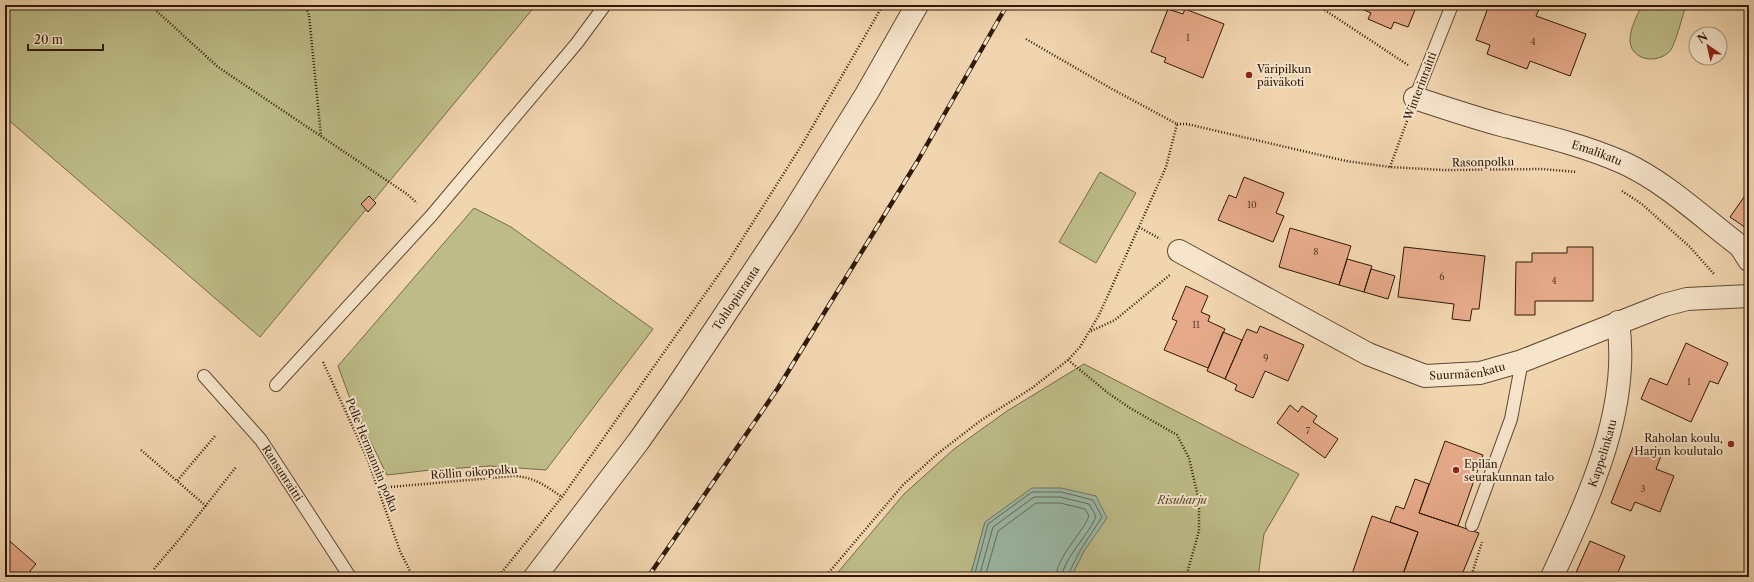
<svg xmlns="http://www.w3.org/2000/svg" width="1754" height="582" font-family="'Libre Caslon Text',serif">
<rect width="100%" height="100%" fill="#f1d5af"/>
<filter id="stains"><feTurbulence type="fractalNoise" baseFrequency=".005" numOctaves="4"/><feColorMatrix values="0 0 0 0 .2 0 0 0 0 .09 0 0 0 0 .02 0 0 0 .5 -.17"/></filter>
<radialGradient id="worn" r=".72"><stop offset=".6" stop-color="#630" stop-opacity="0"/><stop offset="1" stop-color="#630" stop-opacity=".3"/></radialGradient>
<!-- green -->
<path fill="#bdbc88" stroke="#776a48" d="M5 5H536L260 337 5 117Z
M1642 5H1686C1683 15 1675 45 1670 51 1657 65 1630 60 1630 40 1630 28 1637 16 1642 5Z
M1100 172 1136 193 1096 263 1059 242Z
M474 208 511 227 653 329 546 470 490 466 431 470 387 475 352 404 338 366Z
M1084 364 1299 474 1264 534 1258 577H1071L1084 551 985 522 970 577H834L904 494 954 449 1007 411Z"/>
<!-- water -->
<path fill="#9bb9a8" stroke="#717968" d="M1032 488H1061L1096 496 1107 518 1084 551 1071 577H970L985 522Z"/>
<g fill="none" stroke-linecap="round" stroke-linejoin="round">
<!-- shore -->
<path stroke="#666958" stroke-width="1" d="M974 577 988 524 1032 492H1061L1093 500 1102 517 1081 549 1067 577
M979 577 993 527 1034 497H1060L1089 504 1096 516C1090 534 1063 558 1062 577
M985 577 998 531 1036 503H1060L1085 509 1089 516C1082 534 1057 556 1056 577"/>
</g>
<!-- building -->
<path fill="#e6aa8a" stroke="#311907" d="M1358 5H1417L1408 27 1394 22 1391 29 1368 19 1371 13 1357 7Z
M1489 5H1541L1536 16 1586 34 1570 76 1530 61 1527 69 1487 54 1490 45 1476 40Z
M1168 9 1183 14 1185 9 1224 24 1203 78 1164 62 1166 58 1151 52Z
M1244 177 1284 193 1276 213 1284 216 1273 242 1218 220 1229 195 1236 198Z
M1749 190V230L1730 217Z
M369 196 376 203 368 212 361 204Z
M1290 228 1351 246 1339 285 1279 267Z
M1404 247 1485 256 1479 309H1472L1470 321 1452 319 1454 304 1398 297Z
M1567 247H1593V301H1535V315H1515L1516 262H1532V253H1567Z
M1347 259 1372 266 1364 292 1339 285Z
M1371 269 1395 276 1388 299 1364 292Z
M1186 286 1208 296 1201 312 1210 316 1208 321 1225 329 1208 368 1164 350 1177 321 1172 319Z
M1260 326 1304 345 1288 381 1265 371 1253 398 1235 390 1237 385 1225 379 1247 329 1257 333Z
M1223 332 1242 340 1225 379 1207 371Z
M1686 343 1728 363 1718 384 1710 381 1691 422 1641 399 1650 378 1667 385Z
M1290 405 1298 412 1302 406 1317 416 1313 422 1338 439 1325 458 1277 423Z
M1445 441 1483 455 1458 526 1419 513Z
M1634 445 1661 456 1656 469 1674 476 1660 512 1635 502 1631 511 1611 503Z
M1415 479 1429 484 1419 513 1479 533 1461 577H1402L1418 532 1390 522 1396 506 1404 509Z
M1372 516 1418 532 1402 577H1351Z
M5 537 36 564 30 571 36 577H5Z
M1590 541 1625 556 1616 577H1574Z"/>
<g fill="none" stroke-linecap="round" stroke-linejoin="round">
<!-- service casing -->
<g stroke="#614831" stroke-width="14">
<g id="service">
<path d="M1415 98 1452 5"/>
<path id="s1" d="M204 376 261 440 350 577"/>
<path d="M276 385 431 216 577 43 605 5"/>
<path d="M1472 525 1511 419 1522 361"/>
</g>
</g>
<!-- minor casing -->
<g stroke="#614831" stroke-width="24">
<g id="minor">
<path id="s2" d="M1415 98C1445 108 1475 118 1505 126 1545 136 1586 146 1624 163 1667 183 1703 218 1740 246L1749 260"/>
<path id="s3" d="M1179 251 1368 354 1425 376 1480 373 1522 361 1664 305 1687 299 1749 296"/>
<path id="s4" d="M1552 577C1588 499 1631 410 1618 322"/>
</g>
</g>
<!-- tertiary casing -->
<g stroke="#614831" stroke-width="24">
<g id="tertiary">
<path id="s5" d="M535 577 638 442 674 391 788 220 867 93 917 5"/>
</g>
</g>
<!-- path -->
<path stroke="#311907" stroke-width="2.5" stroke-dasharray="1 2" stroke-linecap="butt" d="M150 5 218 67 407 194 417 203
M305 5 309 15 321 136
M1317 5 1408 65
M1026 39 1112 89 1177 124
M1177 124H1187L1346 161 1390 167 1443 170 1543 169 1577 172
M1390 167 1407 121
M1622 191 1642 204 1690 247 1714 274
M1139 227 1160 239
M1091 331 1115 320 1171 274
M1068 360 1108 393 1130 408 1177 435 1189 458 1199 501V531L1186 577
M323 362 367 458 400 551 413 577
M141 450 177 481
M379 488 514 476C534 477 546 486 562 497
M206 506 177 481 215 436
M154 569 182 536 236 467
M1187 575 1198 577
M498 577 562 497 729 260 803 143 883 5
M825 577 903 485 936 455 980 421 1032 388 1068 360 1080 347 1099 315 1166 167 1177 124
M1471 577 1482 542"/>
<!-- service -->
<use href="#service" stroke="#f6e4cb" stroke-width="12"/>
<!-- minor -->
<use href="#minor" stroke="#f6e4cb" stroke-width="22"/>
<!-- tertiary -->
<use href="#tertiary" stroke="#f6e4cb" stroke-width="22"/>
<!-- rail casing -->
<g stroke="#311907" stroke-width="4.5">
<path id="rail" d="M648 577 778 388 917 162 1007 5"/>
</g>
<!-- rail -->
<use href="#rail" stroke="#f6e4cb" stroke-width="3" stroke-dasharray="9" stroke-linecap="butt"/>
</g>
<!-- markers -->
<g fill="#8f2418" stroke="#f6e4cb" stroke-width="1.5">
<circle cx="1249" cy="75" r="4"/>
<circle cx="1731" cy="444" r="4"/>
<circle cx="1456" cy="470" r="4"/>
</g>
<g text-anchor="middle" stroke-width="4" stroke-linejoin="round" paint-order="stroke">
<!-- number labels -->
<g font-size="9" fill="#5e3d28">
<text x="1188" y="41">1</text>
<text x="1533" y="45">4</text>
<text x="1252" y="208">10</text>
<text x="1316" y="255">8</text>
<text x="1442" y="280">6</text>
<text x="1554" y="284">4</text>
<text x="1196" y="328">11</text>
<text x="1266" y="361">9</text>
<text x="1689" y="385">1</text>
<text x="1308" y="434">7</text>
<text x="1643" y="492">3</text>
</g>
<!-- poi labels -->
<g font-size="11" fill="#311907" stroke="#f6e4cb" text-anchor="start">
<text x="1257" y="73">Väripilkun<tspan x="1257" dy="13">päiväkoti</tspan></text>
<text x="1723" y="442" text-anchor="end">Raholan koulu,<tspan x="1723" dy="13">Harjun koulutalo</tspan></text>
<text x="1464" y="468">Epilän<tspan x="1464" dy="13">seurakunnan talo</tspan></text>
</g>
<!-- street labels -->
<g font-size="11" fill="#311907" stroke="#f6e4cb">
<text transform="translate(1420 86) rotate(-69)" y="4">Winterinraitti</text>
<text dy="4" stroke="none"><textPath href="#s2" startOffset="190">Emalikatu</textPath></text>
<text transform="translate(1483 162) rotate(-1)" y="4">Rasonpolku</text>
<text dy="4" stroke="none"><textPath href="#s5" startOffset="344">Tohlopinranta</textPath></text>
<text dy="4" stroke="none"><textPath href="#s3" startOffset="319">Suurmäenkatu</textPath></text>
<text dy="4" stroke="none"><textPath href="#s4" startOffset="134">Kappelinkatu</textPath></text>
<text transform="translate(372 455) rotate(68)" y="4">Pelle Hermannin polku</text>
<text transform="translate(474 472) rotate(-4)" y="4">Röllin oikopolku</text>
<text dy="4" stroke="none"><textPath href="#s1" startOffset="125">Ransunraitti</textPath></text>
</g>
<!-- park labels -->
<g font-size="11" font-style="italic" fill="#5b4a2e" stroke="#f6e4cb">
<text x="1182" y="504">Risuharju</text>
</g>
</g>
<!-- margin -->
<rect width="1754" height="582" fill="none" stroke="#f1d5af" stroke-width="20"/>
<rect x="6" y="6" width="1742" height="570" fill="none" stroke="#311907" stroke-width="2"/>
<rect x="10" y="10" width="1734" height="562" fill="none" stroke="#311907"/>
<!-- north arrow -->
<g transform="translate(1708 46) rotate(326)"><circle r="19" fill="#f6e4cb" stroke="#a7937d"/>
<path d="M0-3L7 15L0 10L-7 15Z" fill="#8f2418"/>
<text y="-6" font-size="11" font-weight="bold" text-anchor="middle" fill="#311907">N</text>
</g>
<!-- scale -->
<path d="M28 44v6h75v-6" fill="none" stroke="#311907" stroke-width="2"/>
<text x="34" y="44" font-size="12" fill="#311907" stroke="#f6e4cb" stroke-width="3" paint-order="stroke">20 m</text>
<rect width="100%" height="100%" filter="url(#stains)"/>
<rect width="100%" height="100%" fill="url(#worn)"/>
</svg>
